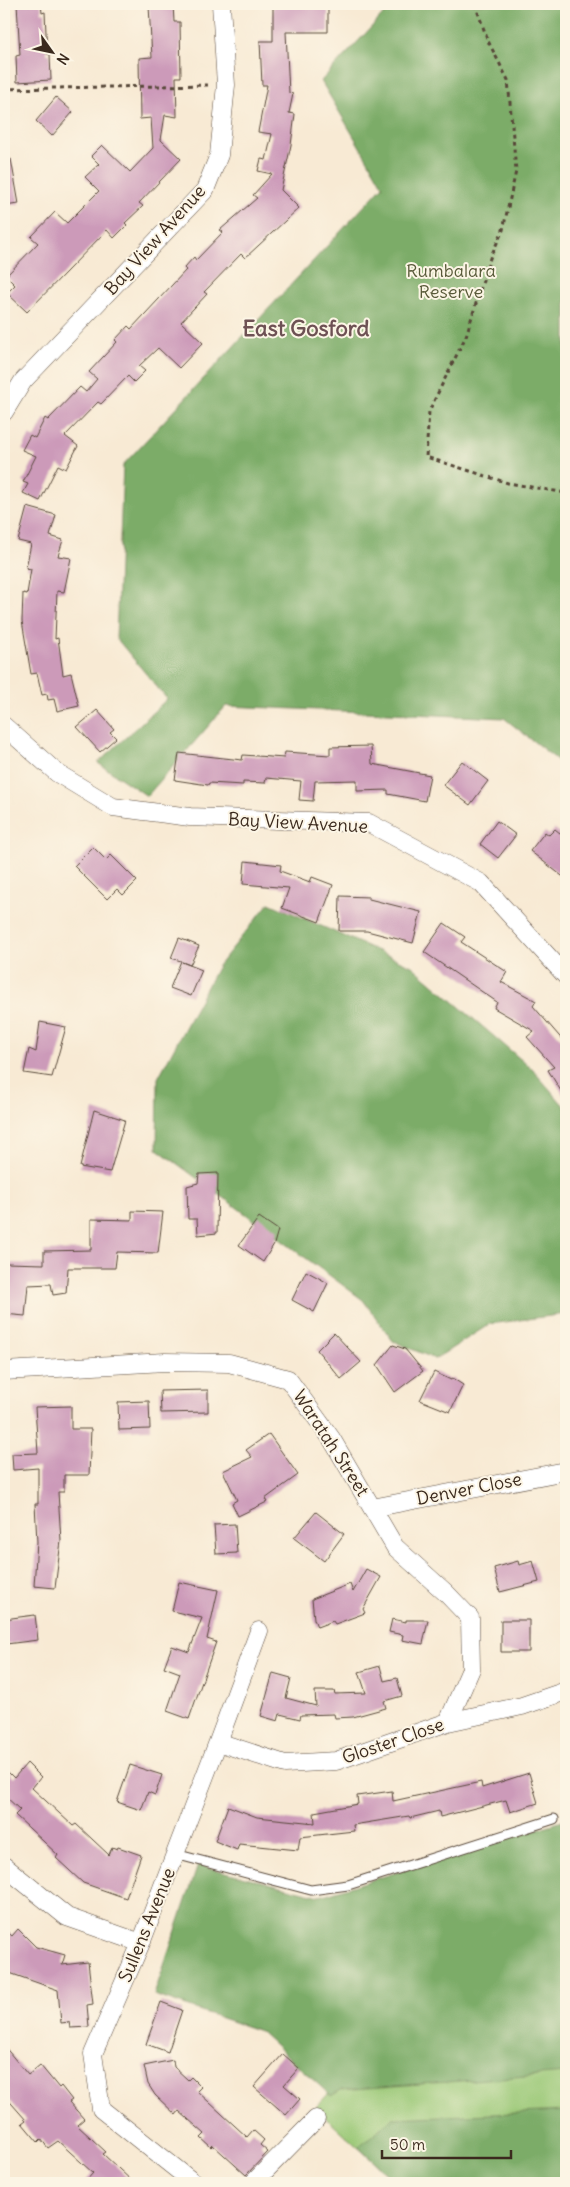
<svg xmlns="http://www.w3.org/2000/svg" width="570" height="2187" font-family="Delius,sans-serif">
<rect width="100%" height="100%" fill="#fcf5e5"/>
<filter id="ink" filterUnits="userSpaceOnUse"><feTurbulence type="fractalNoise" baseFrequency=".02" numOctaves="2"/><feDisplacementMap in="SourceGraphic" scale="10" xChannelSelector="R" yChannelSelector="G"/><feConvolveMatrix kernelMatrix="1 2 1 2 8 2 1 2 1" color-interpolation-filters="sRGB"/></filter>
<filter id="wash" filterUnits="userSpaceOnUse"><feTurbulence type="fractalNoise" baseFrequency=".0096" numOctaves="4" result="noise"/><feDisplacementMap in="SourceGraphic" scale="20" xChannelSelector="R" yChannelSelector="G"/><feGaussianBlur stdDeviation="1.12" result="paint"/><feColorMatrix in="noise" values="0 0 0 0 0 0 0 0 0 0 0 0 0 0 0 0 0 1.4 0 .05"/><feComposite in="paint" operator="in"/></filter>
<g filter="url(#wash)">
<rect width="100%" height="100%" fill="#f8ead4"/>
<!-- green -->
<path fill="#9ac876" stroke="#6a794a" d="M566 1841V2183H397L315 2108Z"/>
<!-- forest -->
<path fill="#7bac67" stroke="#5b6b42" d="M393 4H566V767L504 718 226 706 147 796 98 763 167 699 116 638 123 465 383 186 321 81Z
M269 903 412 966 532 1069 566 1108V1314L490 1324 435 1359 393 1341 363 1300 157 1149 158 1078 218 966Z
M566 1820V2073L341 2090 331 2096 260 2031 154 1995 198 1865 320 1896Z
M566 2111V2183H397L358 2147 393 2118Z"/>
<g id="blocks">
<!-- building -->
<path fill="#cc9ab9" d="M17 4H41L42 13 45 12 47 54H50L51 80 17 82 16 56 20 55Z
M173 4 174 22H180L181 77H176L177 117 165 115 161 140 181 159 139 203 143 206 125 223 127 225 114 238 107 230 27 312 7 293 15 285 6 276 38 243 31 237 55 212 67 223 99 191 85 177 99 164 91 156 102 145 130 172 153 148 151 118 140 119 139 58 152 57 149 6Z
M273 4H328V32H286L289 93 293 94 289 113 295 114 291 145 281 190 299 208 245 258 241 254 204 292 207 294 181 322 203 343 179 368 158 348 139 366 145 371 134 382 128 376 101 404 98 402 65 436 78 446 66 469 58 465 40 501 23 493 28 484 23 482 36 456 22 450 30 435 35 438 45 418 48 420 80 387 86 392 97 379 89 372 117 342 115 340 128 326 131 329 186 270 184 268 194 257 196 260 223 232 220 230 257 198 253 195 272 174 258 171 261 159 266 160 272 134 258 132 267 85H262L260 41H273Z
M56 97 73 112 52 136 36 121Z
M11 159 19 204 4 206V160Z
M27 507 56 515 50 536 63 540 58 556 71 558 64 592 57 591 55 639 58 638 63 675 71 673 79 706 57 711 54 699 48 700 47 694 42 695 37 673 31 674 22 621 23 593 27 594 31 569 26 568 31 544 18 541Z
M97 710 114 729 110 732 116 738 100 752 77 727Z
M371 746 372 764 430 775 425 801 388 794V790L357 791V780L315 781 313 801 299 800 301 781 266 778 265 783 243 782V785L209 783 208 785 175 780 179 753 242 760 243 755 284 758 285 752 330 755V747Z
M462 761 488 781 470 805 443 785Z
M497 821 516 835 498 858 480 844Z
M555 829 566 838V879L530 851 545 832 549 835Z
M93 847 106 860 111 855 137 881 123 895 117 889 107 899 74 866Z
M245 861 281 865 280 871 310 882 312 877 333 885 319 922 282 908 289 888 243 884Z
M340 896 369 897V899L421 912 413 943 367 931H339Z
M444 923 465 937 461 942 507 972 501 982 536 1001 533 1006 566 1044V1099L548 1070 554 1067 527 1037 534 1031 494 1008 497 1002 424 952Z
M179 938 199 946 190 965 182 962 202 970 191 996 170 988 181 961 171 958Z
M40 1022 66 1027 52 1077 24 1073 29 1049 36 1052Z
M94 1110 125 1120 110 1172 80 1167Z
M218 1173 217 1233 198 1235 197 1219H188L187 1186 198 1183 199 1174Z
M132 1211 163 1212 158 1253 117 1252 115 1268H68L66 1293 53 1295 51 1284 28 1285 25 1316 4 1314 6 1263 44 1264V1251L91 1250V1219L132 1220Z
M259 1217 278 1230 274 1244 263 1262 239 1245Z
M306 1271 328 1283 314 1312 292 1300Z
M334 1333 361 1362 341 1379 317 1350Z
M393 1345 405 1349 423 1371 395 1392 377 1365Z
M434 1372 451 1380 452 1378 463 1385 450 1412 420 1400Z
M208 1390V1412L161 1413 160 1391Z
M149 1401 150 1429 119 1430 118 1402Z
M71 1406V1429H91L89 1475H64V1492H58L61 1541 55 1588 34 1586 37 1542 35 1504H38V1468L13 1470 12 1454 38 1453 35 1407Z
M269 1434 298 1475 265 1499 267 1502 238 1516 232 1503 237 1500 223 1471 252 1457 246 1450Z
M316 1512 344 1534 324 1561 294 1538Z
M235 1524 237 1553 216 1554 214 1525Z
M518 1561 519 1565 533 1561 539 1582 500 1592 494 1568Z
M366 1569 381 1577 363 1609 365 1613 335 1624 333 1621 317 1627 314 1619 312 1599 350 1584 353 1592Z
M179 1582 218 1590 207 1639 216 1642 189 1719 167 1711 180 1673 164 1667 172 1646 189 1652 202 1618 172 1611Z
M35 1615 38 1640 6 1644 4 1619Z
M392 1619 406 1622V1620H428L423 1644 402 1640 403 1635 389 1632Z
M501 1620H529V1652H501Z
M380 1666 384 1681 397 1678 402 1696 384 1701 386 1708 353 1717 335 1718 334 1714 301 1715 300 1719 280 1714 278 1721 261 1716 273 1673 291 1678 286 1698 316 1706 315 1691H334L335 1694 366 1693 359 1672Z
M27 1763 41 1777 32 1788 73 1826 76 1824 109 1855 112 1847 117 1849 118 1847 141 1855 126 1898 83 1883 56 1858 58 1855 15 1815 20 1810 4 1795V1768L14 1778Z
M130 1765 162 1775 155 1795 148 1792 141 1810 117 1802Z
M529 1773 538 1803 510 1812 506 1800 440 1817 439 1811 410 1818 409 1816 353 1825 354 1831 300 1837 298 1850 239 1844 237 1850 215 1841 228 1806 257 1817 315 1823 314 1812 358 1804 357 1796 392 1791 393 1801 481 1782 482 1788Z
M4 1929 12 1936 18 1929 36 1947 65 1955 62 1965 88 1962 93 2004 87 2005 89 2027 70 2028 69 2022 61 2023 58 1990 4 1971Z
M161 2002 182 2010 168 2052 146 2044Z
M4 2046 28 2075 40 2065 59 2088 61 2086 72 2100 69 2102 84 2119 77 2125 106 2152 103 2154 134 2183H84L93 2173 58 2141 48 2148 41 2139 38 2142 22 2123 26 2120 4 2095Z
M283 2054 299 2068 284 2085 300 2099 286 2115 254 2087Z
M173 2060 174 2067 188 2080 191 2077 201 2087 197 2091 247 2137 253 2130 264 2140 260 2145 268 2152 246 2175 213 2145 211 2147 201 2138 205 2134 179 2111 176 2115 155 2095 148 2084 144 2066Z"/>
</g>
</g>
<g filter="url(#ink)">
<use href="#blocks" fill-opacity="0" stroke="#574739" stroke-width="1"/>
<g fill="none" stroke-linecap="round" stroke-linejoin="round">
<!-- lane casing -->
<g stroke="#574739" stroke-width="11">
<path id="lane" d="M175 1854 311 1890 348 1885 554 1819"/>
</g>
<!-- street casing -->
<g stroke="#574739" stroke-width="19">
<path id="street" d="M4 412 23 381 205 190 219 155 226 85 221 4
M4 726 57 773 113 807 190 817 369 823 481 883 566 976
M4 1371 165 1362 229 1363 288 1379 331 1438 395 1547 446 1593 470 1618 471 1669 448 1722
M372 1508 566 1471
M218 1742 285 1764 336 1761 448 1722 522 1706 566 1691
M4 1866 67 1917 141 1943
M194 2183 101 2109 93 2054 141 1943 218 1742 259 1631
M253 2183 316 2119"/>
</g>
<!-- path -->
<path stroke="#574739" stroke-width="3" stroke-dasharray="4 4" stroke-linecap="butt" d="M475 4 488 41 508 80 516 171 503 230 490 258 466 336 429 411 426 457 508 483 566 493
M4 89 210 85"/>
<!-- lane -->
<use href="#lane" stroke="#fff" stroke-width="9"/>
<!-- street -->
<use href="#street" stroke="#fff" stroke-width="18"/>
</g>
</g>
<g text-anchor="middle" stroke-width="4" stroke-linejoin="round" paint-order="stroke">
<!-- street labels -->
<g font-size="18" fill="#3b2a1e" stroke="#fcf5e5">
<text transform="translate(155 240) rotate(-48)" y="6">Bay View Avenue</text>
<text transform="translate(298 823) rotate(3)" y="6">Bay View Avenue</text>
<text transform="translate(331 1443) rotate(57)" y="6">Waratah Street</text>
<text transform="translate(469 1489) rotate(-11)" y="6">Denver Close</text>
<text transform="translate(393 1741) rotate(-19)" y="6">Gloster Close</text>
<text transform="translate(147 1925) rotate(-68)" y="6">Sullens Avenue</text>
</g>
<!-- park labels -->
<g font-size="18" fill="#585938" stroke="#fcf5e5">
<text x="451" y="277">Rumbalara<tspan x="451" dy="21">Reserve</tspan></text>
</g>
<!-- district labels -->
<g font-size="22" font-weight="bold" fill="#6e5154" stroke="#fcf5e5">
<text x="306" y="336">East Gosford</text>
</g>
</g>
<!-- margin -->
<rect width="570" height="2187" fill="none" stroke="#fcf5e5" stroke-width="20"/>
<!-- north arrow -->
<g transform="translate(52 52) rotate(123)" stroke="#fcf5e5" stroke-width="4" paint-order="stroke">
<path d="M0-4L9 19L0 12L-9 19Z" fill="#3b2a1e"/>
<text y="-8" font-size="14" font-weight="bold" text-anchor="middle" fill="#3b2a1e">N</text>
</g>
<!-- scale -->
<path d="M382 2150v8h129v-8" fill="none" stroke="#3b2a1e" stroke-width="2.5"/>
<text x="390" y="2150" font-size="15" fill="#3b2a1e" stroke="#fcf5e5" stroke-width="4" paint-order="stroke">50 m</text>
</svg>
